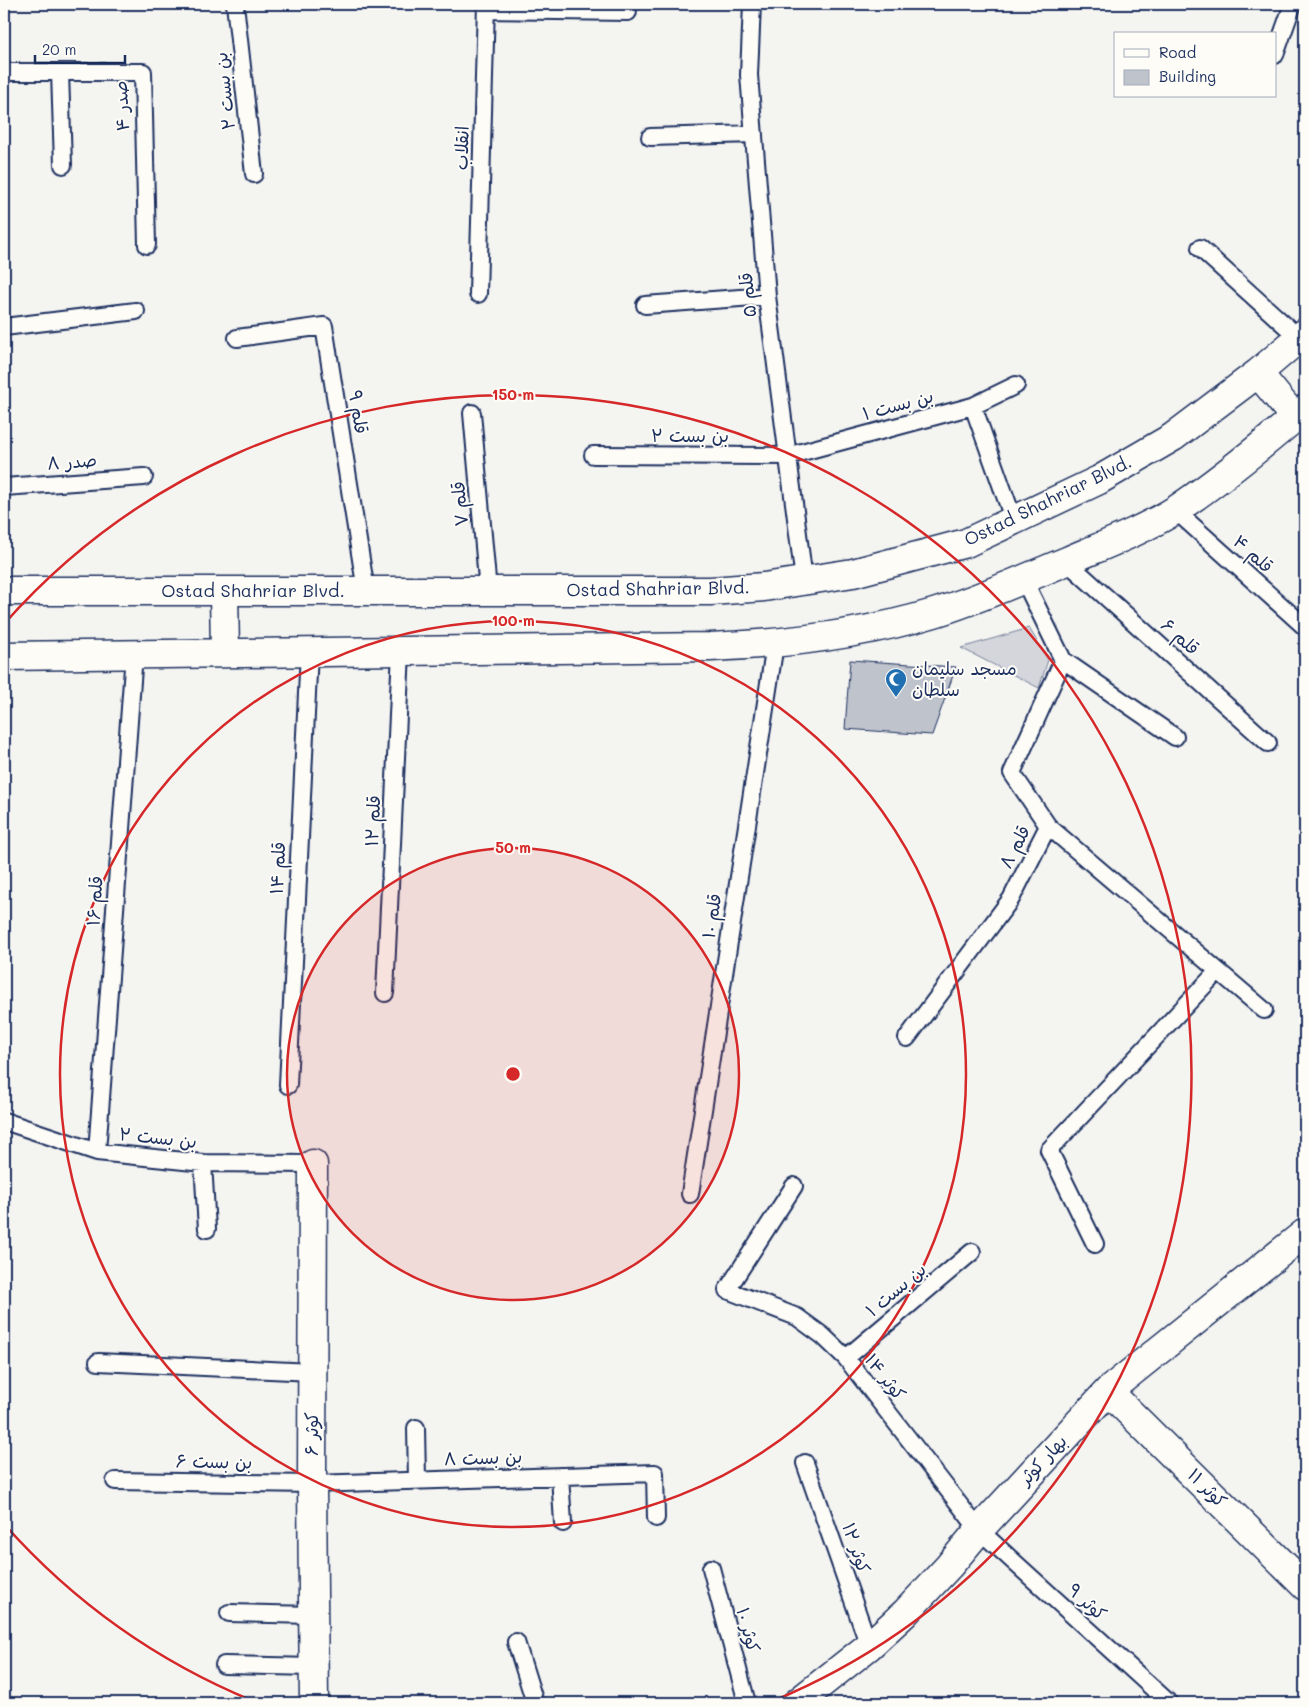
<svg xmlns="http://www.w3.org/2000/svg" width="1309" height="1707" font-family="Mali,'Playpen Sans Arabic',sans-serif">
<rect width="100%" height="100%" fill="#f4f4f1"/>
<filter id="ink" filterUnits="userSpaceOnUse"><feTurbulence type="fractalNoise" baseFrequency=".02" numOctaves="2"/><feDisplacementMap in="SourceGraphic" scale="10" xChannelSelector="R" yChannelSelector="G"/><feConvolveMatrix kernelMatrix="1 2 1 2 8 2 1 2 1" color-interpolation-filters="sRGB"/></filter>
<g filter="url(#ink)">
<!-- green -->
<path fill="#d4d6db" stroke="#78829c" d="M1029 628 1048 660 1039 688 961 648Z"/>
<!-- building -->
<path fill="#bfc3cc" stroke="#1b2f5e" d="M850 660 956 667 932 735 845 729Z"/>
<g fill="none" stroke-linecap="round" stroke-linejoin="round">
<!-- lane casing -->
<g stroke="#1b2f5e" stroke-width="20">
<path id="lane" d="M235 4 254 174
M752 4 749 75 767 296 804 580
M486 10 628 12
M1275 55 1293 4
M4 72H143L147 245
M60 72 63 165
M650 137 754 134
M1200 248 1299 338
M478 294 486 4
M645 305 767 296
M4 327 136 311
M237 338 324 326 366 591
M973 406 1014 521
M472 413 488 591
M593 455 787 456 973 406 1016 385
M4 487 144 477
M1175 510 1305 627
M1066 561 1268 743
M1063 660 1175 737
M1048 826 1264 1010
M385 993 401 651
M907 1038 1011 899 1048 826 1012 773 1063 660 1024 580
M288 1085 309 652
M4 1121 97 1152 203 1163 313 1164
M97 1152 134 654
M203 1163 207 1229
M794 1186 727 1290 797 1317 823 1336 846 1358 979 1530 1169 1703
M690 1194 775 644
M1095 1244 1049 1150 1218 971
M846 1358 972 1252
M98 1362 313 1372
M416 1428 417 1480
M805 1463 869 1646
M560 1476 563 1523
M115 1481 312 1484 655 1473 656 1518
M711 1568 747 1703
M229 1613 313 1615
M516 1642 535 1703
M224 1665 314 1667"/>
</g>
<!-- street casing -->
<g stroke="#1b2f5e" stroke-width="31">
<path id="street" d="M313 1164 312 1484 314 1703
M1108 1391 1305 1586
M797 1703 869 1646 905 1613 949 1566 979 1530 1108 1391 1305 1233"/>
</g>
<!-- secondary casing -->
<g stroke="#1b2f5e" stroke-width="31">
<path id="secondary" d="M1258 373 1295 418
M4 591H711L764 587 853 573 966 543 1099 480 1173 437 1258 373 1305 333
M224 591 225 653
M4 656 710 647C786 644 861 635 934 613 980 599 1023 579 1067 561 1104 545 1144 530 1177 509 1222 479 1264 444 1305 409"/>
</g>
<!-- lane -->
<use href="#lane" stroke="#fdfcf7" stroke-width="16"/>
<!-- street -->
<use href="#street" stroke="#fdfcf7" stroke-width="28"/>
<!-- secondary -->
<use href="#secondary" stroke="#fdfcf7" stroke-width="28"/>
</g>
</g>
<!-- distance rings -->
<circle cx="513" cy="1074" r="226" fill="#d62828" fill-opacity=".12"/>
<g fill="none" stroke="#d62828" stroke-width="2.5">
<circle cx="513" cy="1074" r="226"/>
<circle cx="513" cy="1074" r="453"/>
<path d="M253 1701A679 679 0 0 1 4 1524M4 624A679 679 0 1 1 773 1701"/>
</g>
<!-- icons -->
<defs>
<g id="mosque-pin" transform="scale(1.125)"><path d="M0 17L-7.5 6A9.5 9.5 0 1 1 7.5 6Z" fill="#1f6fb2" stroke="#fdfcf7"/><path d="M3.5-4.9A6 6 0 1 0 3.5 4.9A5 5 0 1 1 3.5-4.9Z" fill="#fff"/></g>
</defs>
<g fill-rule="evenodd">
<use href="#mosque-pin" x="896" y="679"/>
</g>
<g text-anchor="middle" stroke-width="4" stroke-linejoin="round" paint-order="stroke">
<!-- street labels -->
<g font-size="18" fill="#1b2f5e" stroke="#fdfcf7">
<text transform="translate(225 91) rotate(-96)" y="6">بن بست ۲</text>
<text transform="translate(122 106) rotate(-93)" y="6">صدر ۴</text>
<text transform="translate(462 148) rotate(-88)" y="6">انقلاب</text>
<text transform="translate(748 295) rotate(-96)" y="6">قلم ۵</text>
<text transform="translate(898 405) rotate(-15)" y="6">بن بست ۱</text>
<text transform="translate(358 412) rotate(81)" y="6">قلم ۹</text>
<text x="690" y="442">بن بست ۲</text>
<text transform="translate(72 462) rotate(-4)" y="6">صدر ۸</text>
<text transform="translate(1048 501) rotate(-26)" y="6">Ostad Shahriar Blvd.</text>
<text transform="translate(460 504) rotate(-95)" y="6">قلم ۷</text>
<text transform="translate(1253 554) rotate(42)" y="6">قلم ۴</text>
<text transform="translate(658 589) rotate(-1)" y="6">Ostad Shahriar Blvd.</text>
<text x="253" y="597">Ostad Shahriar Blvd.</text>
<text transform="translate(1180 637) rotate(42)" y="6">قلم ۶</text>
<text transform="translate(373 821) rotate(-87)" y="6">قلم ۱۲</text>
<text transform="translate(1015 847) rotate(-63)" y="6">قلم ۸</text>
<text transform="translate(278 868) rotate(-87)" y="6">قلم ۱۴</text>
<text transform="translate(95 901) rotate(-86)" y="6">قلم ۱۶</text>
<text transform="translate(712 916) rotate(-81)" y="6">قلم ۱۰</text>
<text transform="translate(158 1138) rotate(6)" y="6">بن بست ۲</text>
<text transform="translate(896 1290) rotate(-40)" y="6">بن بست ۱</text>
<text transform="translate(885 1377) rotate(52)" y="6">کوثر ۱۴</text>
<text transform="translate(312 1434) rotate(-90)" y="6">کوثر ۶</text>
<text transform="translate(483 1458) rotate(-2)" y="6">بن بست ۸</text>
<text transform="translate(1043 1460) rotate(-47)" y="6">بهار کوثر</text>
<text transform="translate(214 1462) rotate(1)" y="6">بن بست ۶</text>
<text transform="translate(1207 1488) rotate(45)" y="6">کوثر ۱۱</text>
<text transform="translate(856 1548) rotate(71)" y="6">کوثر ۱۲</text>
<text transform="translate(1087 1602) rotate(42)" y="6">کوثر ۹</text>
<text transform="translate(748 1630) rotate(75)" y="6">کوثر ۱۰</text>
</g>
<!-- poi labels -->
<g font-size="18" fill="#1b2f5e" stroke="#fdfcf7" text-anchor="start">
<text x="912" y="675">مسجد سلیمان<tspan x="912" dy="21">سلطان</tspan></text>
</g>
</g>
<circle cx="513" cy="1074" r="8" fill="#d62828" stroke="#fdfcf7" stroke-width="2.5"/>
<g font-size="15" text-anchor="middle" font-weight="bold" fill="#d62828" stroke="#fdfcf7" stroke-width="4" stroke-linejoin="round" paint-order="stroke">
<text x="513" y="400">150 m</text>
<text x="513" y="626">100 m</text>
<text x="513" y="853">50 m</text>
</g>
<!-- margin -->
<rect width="1309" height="1707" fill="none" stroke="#fdfcf7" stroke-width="20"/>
<rect x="10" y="10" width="1289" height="1687" fill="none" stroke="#1b2f5e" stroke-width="2" filter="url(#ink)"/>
<!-- legend -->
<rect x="1114" y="32" width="162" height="65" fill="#fdfcf7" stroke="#a3aaba"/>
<rect x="1124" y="49" width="25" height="8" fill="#fdfcf7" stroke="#a3aaba"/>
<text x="1159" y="58" font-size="15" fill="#1b2f5e">Road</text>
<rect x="1124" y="70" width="25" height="15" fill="#bfc3cc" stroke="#a3aaba"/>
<text x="1159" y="82" font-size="15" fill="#1b2f5e">Building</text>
<!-- scale -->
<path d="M35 55v8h90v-8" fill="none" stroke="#1b2f5e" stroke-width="2.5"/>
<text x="42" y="55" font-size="15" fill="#1b2f5e" stroke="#fdfcf7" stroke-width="4" paint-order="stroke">20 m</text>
</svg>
